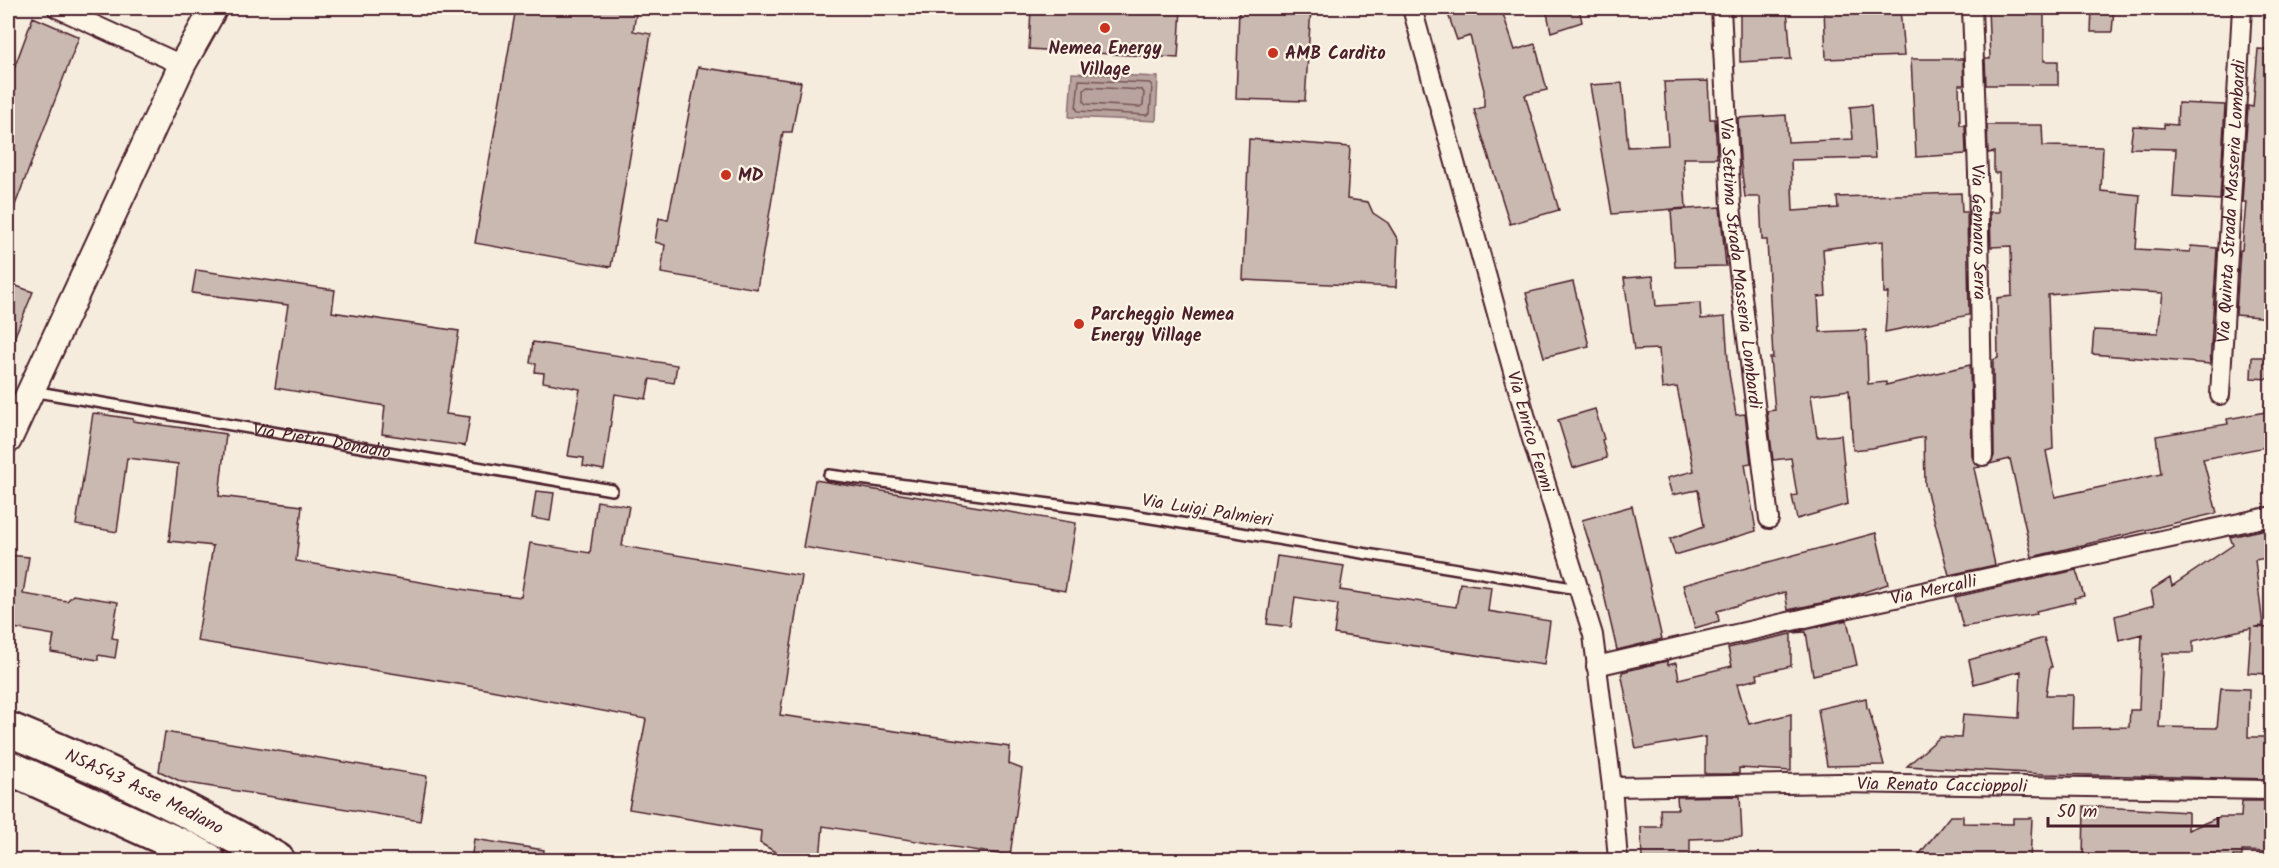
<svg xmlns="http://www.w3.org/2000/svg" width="2279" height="868" font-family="Kalam,sans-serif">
<rect width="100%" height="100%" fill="#f5ecde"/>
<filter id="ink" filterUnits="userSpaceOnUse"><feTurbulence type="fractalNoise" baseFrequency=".0167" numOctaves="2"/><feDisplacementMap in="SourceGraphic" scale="12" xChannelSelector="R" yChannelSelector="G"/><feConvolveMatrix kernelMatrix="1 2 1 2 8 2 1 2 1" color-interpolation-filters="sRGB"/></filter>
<g filter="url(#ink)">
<!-- water -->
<path fill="#b8a39e" stroke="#8c6e70" stroke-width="1.5" d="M1072 73 1158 77 1156 121 1069 117Z"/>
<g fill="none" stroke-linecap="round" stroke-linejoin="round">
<!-- shore -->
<path stroke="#765459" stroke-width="1.5" d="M1079 80 1150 83 1152 86 1150 113 1147 115 1078 111 1076 108Z
M1087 87 1142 90 1144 93 1143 105 1140 107 1086 104 1084 102V90Z"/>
</g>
<!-- building -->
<path fill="#cab9b1" stroke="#4a1f2b" stroke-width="1.5" d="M516 8H637L633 31 651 34 611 267 475 243Z
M1031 8H1181L1178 58 1029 49Z
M1239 8H1311L1305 101 1236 99Z
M1446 8H1501L1515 50 1535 44 1547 90 1525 95 1559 210 1510 224 1474 110 1484 107V90L1470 36 1457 40Z
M1546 8H1579L1582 22 1551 32Z
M1740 8H1787L1791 59 1740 62Z
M1824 8H1900L1904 56 1826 59Z
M1988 8H2044V61H2058V85H1986L1985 59H1990Z
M2092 8H2114L2112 32H2091Z
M33 17 79 37 9 221H8V85Z
M2258 49 2271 50V318L2236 315 2240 250H2242L2246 202H2242L2248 106 2253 107Z
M1911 59H1963L1964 85H1959L1960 125H1965L1966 154 1916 157Z
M698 67 801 82 792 132H783L757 289 661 273 665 245 655 242 659 218 668 220Z
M1708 81 1710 119H1715L1717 158H1683L1686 208 1612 214 1590 85 1622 83 1628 147 1668 145 1664 82Z
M2178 103 2225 105 2220 200 2173 197 2176 149 2130 148 2133 126 2164 128V124L2177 125Z
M1871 105 1875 158 1791 160 1793 211 1838 208 1837 197 1961 193 1962 212H1967L1969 315 1885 332 1888 293H1884L1883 241 1823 249 1826 296 1818 297 1820 332 1866 330 1868 384 1886 382V385L1970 365 1972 456 1974 462 1980 467 1974 468 1995 565 1949 575 1925 485 1924 437 1872 448 1853 450 1849 390 1811 395 1817 437 1841 435 1848 504 1797 519 1792 496 1797 495 1791 458 1773 460 1767 411 1775 410 1770 358H1773L1767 240H1762L1760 197H1745L1740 158 1738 118 1786 115 1788 142 1853 139 1850 107Z
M1987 125H2042L2043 146 2103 147 2101 191 2140 195 2136 249 2190 252 2191 246 2217 248 2210 364 2092 354 2094 330 2158 333 2163 293 2109 290 2048 295 2053 449 2046 451 2055 497 2161 474 2156 436 2228 424 2227 419 2271 411V446L2203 459 2217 513 2032 557 2010 459 1990 464 1994 456 1993 360 1998 358 1997 298 2012 296 2011 246 1991 247 1990 212H1999V173H1994V152L1988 153Z
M1249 139 1350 147 1347 199 1368 202 1373 213 1388 223 1398 240 1396 287 1243 280Z
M1720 207 1726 266 1675 267 1671 210Z
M196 270 335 290 332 312 459 331 446 414 470 417 465 446 382 434 385 406 275 388 288 305 192 293Z
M1653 276 1656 306 1700 303 1701 319 1725 317 1729 374 1736 415 1745 414 1751 463 1745 464 1756 531 1675 555 1670 539 1704 526 1698 490 1672 495 1667 478 1694 471 1677 387 1662 389 1659 349 1634 350 1624 278Z
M1573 282 1589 346 1544 357 1526 293Z
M8 283 33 292 8 353Z
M533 342 677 365 674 383 650 379 646 399 615 394 604 470 583 466 584 458 568 456 580 389 543 382 544 373 535 372 536 364 530 363Z
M2252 357H2271V379L2251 378Z
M1595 409 1604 439 1602 440 1607 458 1573 468 1558 420Z
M93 413 133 419V421L226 434 219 496 302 506 296 561 479 592 521 597 530 543 590 553 597 501 629 506 622 546 802 576 780 715 1010 747 1009 764 1022 769 1010 856 823 826 820 859 782 856 760 843 761 831 629 809 646 719 464 685 197 641 213 546 169 541 178 464 127 458 117 532 76 525Z
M815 480 1076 523 1065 591 803 547Z
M536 491 554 493 550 521 532 518Z
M1632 506 1662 639 1617 650 1599 573 1582 520Z
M2271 528V557L2255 560 2263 626 2255 627 2271 628V674L2248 673 2251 628 2193 641V653H2163L2159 727 2217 728 2221 688 2249 689 2248 737H2271V779L2044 774 1907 766 1940 737 1961 738 1963 714 2019 718 2021 671 1974 684 1969 660 2044 638 2052 667H2050L2046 695H2073L2072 728 2129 727 2130 710H2139L2142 634 2119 640 2115 616 2154 605 2151 590 2170 578 2172 586 2233 545 2230 537Z
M1876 533 1888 584 1849 597 1788 610 1785 592 1717 611 1719 621 1695 628 1683 585Z
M8 555 29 557 23 594 67 601 73 595 118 602 112 638 118 639 115 658 98 655V660L51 652 54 635 8 627Z
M1277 556 1344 566 1340 590 1456 607 1460 583 1491 587 1488 611 1550 621 1544 665 1334 634 1338 604 1295 597 1291 627 1267 624Z
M2076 570 2084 596 2074 598 2075 602 2036 611 2037 614 1963 627 1955 597Z
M1847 620 1857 665 1813 675 1806 632 1792 633Z
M1791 634V666L1757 674 1758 679 1737 684 1749 724 1791 714V771L1739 768V774H1705V737L1636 749 1622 677V672L1667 661 1668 665 1676 663 1679 679 1732 666 1728 648Z
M1866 698 1867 708 1869 709 1884 765 1827 766 1818 709Z
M165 732 427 776 420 821 182 782 159 771Z
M1740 796 1742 837 1690 839V861H1642L1641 827H1661L1660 809H1678L1677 797Z
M2242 801H2271V852L2242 851V856H2233V861H2143V858H2104V861H2083L2084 806 2188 812V830L2219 817H2241Z
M1950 816H1963V823L2013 824V818H2032L2030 861H1914Z
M474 839 544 850 543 861H471Z"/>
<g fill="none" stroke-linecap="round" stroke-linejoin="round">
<!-- lane casing -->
<g stroke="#4a1f2b" stroke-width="14">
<g id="lane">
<path id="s1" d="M32 391 612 490"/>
<path d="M829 475 1127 514 1578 589"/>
</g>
</g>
<!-- street casing -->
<g stroke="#4a1f2b" stroke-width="22">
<g id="street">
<path d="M57 8 182 65"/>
<path id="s2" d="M1412 8 1531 436 1593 635 1612 787 1618 860"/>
<path id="s3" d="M1721 8 1731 206 1769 519"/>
<path id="s4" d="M1972 8 1978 174 1983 456"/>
<path id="s5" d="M2220 395 2242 8"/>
<path id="s6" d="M1596 666 1849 608 2272 516"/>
<path id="s7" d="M1612 787 1839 783 2272 790"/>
</g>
</g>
<!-- secondary casing -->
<g stroke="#4a1f2b" stroke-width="30">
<path id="secondary" d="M8 440 182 65 214 8"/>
</g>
<!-- highway casing -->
<g stroke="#4a1f2b" stroke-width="38">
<g id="highway">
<path id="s8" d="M8 729C100 767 191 810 277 860"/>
<path d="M8 767 186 848 208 860"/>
</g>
</g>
<!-- lane -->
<use href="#lane" stroke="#fcf5e5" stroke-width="9"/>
<!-- street -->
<use href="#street" stroke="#fcf5e5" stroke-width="18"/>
<!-- secondary -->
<use href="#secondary" stroke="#fcf5e5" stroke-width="26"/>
<!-- highway -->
<use href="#highway" stroke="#fcf5e5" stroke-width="33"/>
</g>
</g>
<!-- markers -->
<g fill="#c8321e" stroke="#fcf5e5" stroke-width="2">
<circle cx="1105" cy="28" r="6"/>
<circle cx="1273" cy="53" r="6"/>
<circle cx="726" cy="175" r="6"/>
<circle cx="1079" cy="324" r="6"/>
</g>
<g text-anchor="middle" stroke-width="4.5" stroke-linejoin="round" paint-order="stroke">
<!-- poi labels -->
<g font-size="18" font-weight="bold" fill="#4a1f2b" stroke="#fcf5e5" text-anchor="start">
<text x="1105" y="54" text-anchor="middle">Nemea Energy<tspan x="1105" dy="21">Village</tspan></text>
<text x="1285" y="59">AMB Cardito</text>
<text x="738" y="181">MD</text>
<text x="1091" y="320">Parcheggio Nemea<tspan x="1091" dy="21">Energy Village</tspan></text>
</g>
<!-- street labels -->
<g font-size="18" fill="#4a1f2b" stroke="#fcf5e5">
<text dy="6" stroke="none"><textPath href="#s5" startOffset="194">Via Quinta Strada Masseria Lombardi</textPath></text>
<text dy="6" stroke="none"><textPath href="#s4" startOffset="224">Via Gennaro Serra</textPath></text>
<text dy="6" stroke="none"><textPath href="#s3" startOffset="256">Via Settima Strada Masseria Lombardi</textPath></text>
<text dy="6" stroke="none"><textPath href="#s2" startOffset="440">Via Enrico Fermi</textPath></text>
<text dy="6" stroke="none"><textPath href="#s1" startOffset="294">Via Pietro Donadio</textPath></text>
<text transform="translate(1207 510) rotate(9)" y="6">Via Luigi Palmieri</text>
<text dy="6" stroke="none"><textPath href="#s6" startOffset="346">Via Mercalli</textPath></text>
<text dy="6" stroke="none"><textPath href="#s7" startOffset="330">Via Renato Caccioppoli</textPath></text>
<text dy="6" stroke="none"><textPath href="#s8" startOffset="150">NSA543 Asse Mediano</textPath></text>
</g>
</g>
<!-- margin -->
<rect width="2279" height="868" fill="none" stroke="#fcf5e5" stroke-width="30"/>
<rect x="15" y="15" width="2249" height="838" fill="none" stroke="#4a1f2b" stroke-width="2" filter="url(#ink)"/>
<!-- scale -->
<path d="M2048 817v9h170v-9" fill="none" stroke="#4a1f2b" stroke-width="3"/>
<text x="2057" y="817" font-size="18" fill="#4a1f2b" stroke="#fcf5e5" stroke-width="4.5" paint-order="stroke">50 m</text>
</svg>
